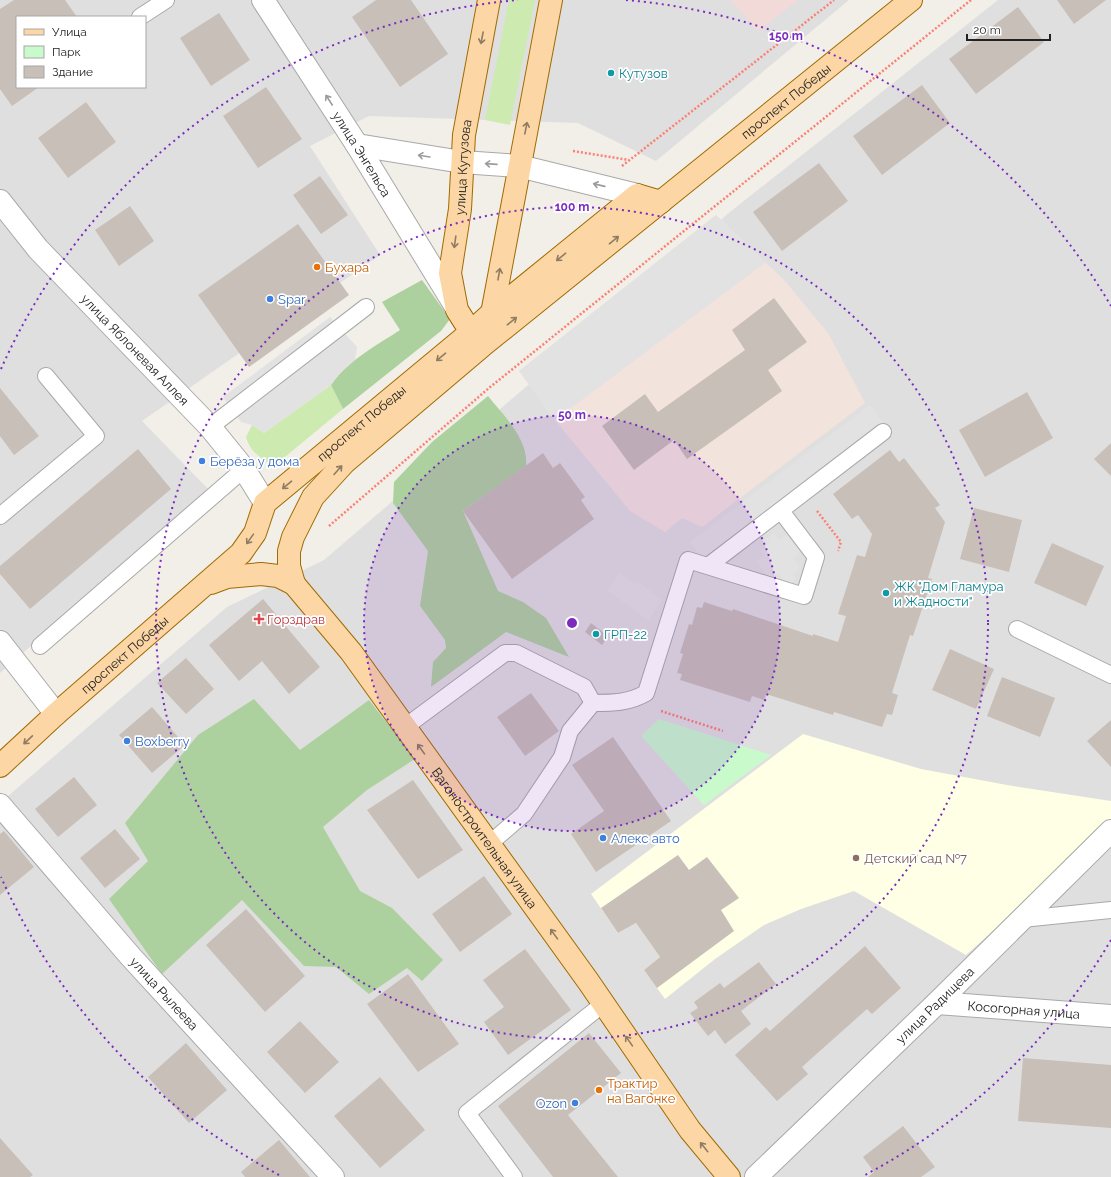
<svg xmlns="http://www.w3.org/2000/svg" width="1111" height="1177" font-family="Raleway,sans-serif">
<rect width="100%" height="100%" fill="#f2efe9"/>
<!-- residential -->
<path fill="#e0dfdf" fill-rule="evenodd" d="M0 0H849L656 161 578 123 369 116 310 146 380 255 142 421 209 490 0 673ZM17 17H145V87H17Z
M998 0H1111V1177H0V803L227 607 324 560 730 212Z"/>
<!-- commercial -->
<path fill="#f2dad9" d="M731 0H798L758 31Z"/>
<!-- education -->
<path fill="#ffffe5" d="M803 734 921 769 1007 785 1111 801V826L966 955 854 891 801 909 764 925 715 959 665 999 644 970 660 957 636 923 618 933 591 894Z"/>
<!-- military -->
<path fill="#f3e3dd" d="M716 215 784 280 828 333 865 403 702 527 682 518 665 532 630 511 555 420 519 371Z"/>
<!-- grass -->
<path fill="#cdebb0" d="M509 0H535L510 125 485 120Z
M331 385 343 409 274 466C261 459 250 452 246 437L252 425 264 433Z"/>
<!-- forest -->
<path fill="#add19e" d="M422 280 450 319 441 331 343 409 331 385C348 360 376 346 400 330L382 302Z
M488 396C503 415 529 439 526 466L463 511 498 591 523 602 546 618 569 657 506 632 431 687 433 662 446 648 445 640 420 606 428 551 393 503 394 482 432 442Z
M254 699 300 750 369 700 415 759 367 790 323 827 360 891 392 908 443 960 422 981 407 968 369 994 336 967 304 966 242 900 162 974 109 899 148 861 125 823 198 735Z"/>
<!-- park -->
<path fill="#c8facc" d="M659 719 771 755 704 805 641 736Z"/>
<!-- parking -->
<path fill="#e2e2e2" d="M716 215 766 262 555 420 519 371Z
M330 317 357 347 355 360 339 374 331 385 264 433 252 425 241 422 223 397Z
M870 405 883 422 703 559 690 542Z
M774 533 779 540 788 534 801 551 793 558 800 568 793 574 796 579 788 586 778 573 770 579 756 561 764 555 761 551 769 544 766 540Z
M620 573 636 585 638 582 662 600 648 620 607 590Z"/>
<!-- building -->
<path fill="#c7bfb8" d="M14 0H65L77 17H17V87H39L12 106 0 89V9Z
M376 0H411L448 54 400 87 352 17Z
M1057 0H1106L1074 24Z
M1018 7 1044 42 976 94 949 59Z
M219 13 250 60 211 86 180 38Z
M922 85 950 123 882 175 853 136Z
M266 87 302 139 258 168 223 116Z
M86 102 116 142 68 178 38 138Z
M819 163 848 201 782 251 753 212Z
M320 176 348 215 321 234 293 195Z
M130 206 154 241 119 266 95 230Z
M298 224 349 295 249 367 198 295Z
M774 298 807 342 768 370 782 391 687 459 674 440 634 470 602 426 645 394 658 412 745 350 732 330Z
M0 388 39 436 14 455 0 436Z
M1027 392 1053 438 985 477 959 430Z
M1111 443V476L1094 459Z
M138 449 171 489 30 609 0 574V566Z
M890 450 899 462 904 458 940 505 935 508 945 522 928 578 932 579 913 636 910 635 892 693 898 695 892 715 887 714 882 727 834 712 833 715 766 694 764 700 752 696 750 702 680 680 682 674 677 673 683 654 680 653 689 624 692 625 697 607 702 608 704 602 732 611 733 609 813 636V634L838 642 846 616 838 614 857 555 865 557 872 534 858 515 852 519 833 494Z
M543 453 553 468 560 463 585 497 581 500 594 519 512 579 463 511Z
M974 508 1022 520 1009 572 960 559Z
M1052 543 1104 566 1086 606 1034 583Z
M263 599 320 667 289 694 262 661 239 681 209 645Z
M591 623 608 636 602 645 585 632Z
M950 649 994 669 976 709 932 690Z
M186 658 214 689 186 714 157 683Z
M1002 677 1055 698 1040 737 987 716Z
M531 693 559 731 525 756 497 717Z
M152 707 185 745 152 773 119 735Z
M1111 720V767L1087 741Z
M613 737 671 821 596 872 571 834 604 811 572 765Z
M74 777 97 805 58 837 35 809Z
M413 780 463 850 418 879 367 810Z
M115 829 140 859 105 888 80 858Z
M4 831 34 867 0 895V834Z
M678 855 689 870 707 857 739 898 721 910 734 931 657 988 644 970 660 957 636 923 618 933 601 908Z
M484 876 512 914 460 952 432 914Z
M246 909 305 976 265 1012 206 945Z
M865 946 901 988 872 1014 867 1009 812 1058 802 1067 808 1074 777 1101 735 1055 766 1027 770 1031Z
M525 949 571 1010 508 1055 484 1022 504 1007 483 980Z
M759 962 776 984 741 1011 751 1024 725 1044 715 1030 708 1036 690 1013 698 1008 694 1002 720 983 724 988Z
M408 974 459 1044 418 1072 367 1004Z
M300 1021 339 1062 305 1093 267 1052Z
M589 1033 621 1073 568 1115 618 1177H553L498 1106Z
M186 1043 227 1090 189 1123 148 1077Z
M1023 1058 1111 1065V1128L1018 1121Z
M380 1077 425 1130 380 1168 334 1116Z
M903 1126 935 1167 921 1177H868L874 1172 863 1157Z
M0 1138 33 1175 30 1177H0Z
M279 1140 310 1177H245L241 1172Z"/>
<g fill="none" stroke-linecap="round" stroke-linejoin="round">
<!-- service casing -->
<g stroke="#a9a9a9" stroke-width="18">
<path id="service" d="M140 17 166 0
M210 427 366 307
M0 516 96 436 46 376
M708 566 883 432
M1017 629 1111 675
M40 646 244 469
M405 727 505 653H516L584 687 593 703
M489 844 524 814 562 757 570 731 593 703C612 703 629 703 646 693L688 560 804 596 816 557 781 511
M1022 919 1111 910
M514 1177 467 1113 603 1004"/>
</g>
<!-- minor casing -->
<g stroke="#a9a9a9" stroke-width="24">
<g id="minor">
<path d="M357 145 462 162 519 166 637 195"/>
<path id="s1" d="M0 201 38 249 210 427 244 469 265 503"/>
<path id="s2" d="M0 805 131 957 333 1177"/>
<path id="s3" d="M937 1003 1111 1016"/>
<path id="s4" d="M756 1177 937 1003 1111 831"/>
</g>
</g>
<!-- tertiary casing -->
<g stroke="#a9a9a9" stroke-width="24">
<g id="tertiary">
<path id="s5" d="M263 0 357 145 456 307"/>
<path d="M0 642 56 714"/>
</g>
</g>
<!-- primary casing -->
<g stroke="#a06b00" stroke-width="24">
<g id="primary">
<path d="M491 319 551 0"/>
<path id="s6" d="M481 344 469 329 457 310 450 273 460 209 464 135 489 0"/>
<path id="s7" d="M211 583 227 577 261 574 278 576 294 584 351 652 588 981 690 1130 729 1177"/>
<path id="s8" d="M294 584 289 566V551L293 537 313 497 345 462 482 346 911 0"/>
<path id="s9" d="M0 766 56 714 241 553 255 533 265 503 471 332 493 312 637 195 661 202"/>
</g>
</g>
<!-- path -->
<path stroke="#fa8072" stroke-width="2.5" stroke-dasharray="2 2" stroke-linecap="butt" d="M573 151 629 160
M622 166 834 0
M817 511 841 542 838 551
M329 526 489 388 971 0
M661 711 723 731"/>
<!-- service -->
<use href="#service" stroke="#fff" stroke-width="16"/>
<!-- minor -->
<use href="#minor" stroke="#fff" stroke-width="22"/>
<!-- tertiary -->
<use href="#tertiary" stroke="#fff" stroke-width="22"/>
<!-- primary -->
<use href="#primary" stroke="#fcd6a4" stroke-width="22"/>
</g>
<!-- one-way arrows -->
<defs><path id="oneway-shaft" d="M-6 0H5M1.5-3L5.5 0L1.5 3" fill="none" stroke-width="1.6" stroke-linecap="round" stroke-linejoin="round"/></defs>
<g stroke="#8f7c63">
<use href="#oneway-shaft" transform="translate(482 38) rotate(101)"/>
<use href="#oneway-shaft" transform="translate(526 128) rotate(-79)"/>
<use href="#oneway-shaft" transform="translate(614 240) rotate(-39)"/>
<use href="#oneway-shaft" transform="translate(455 242) rotate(98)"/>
<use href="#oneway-shaft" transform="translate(561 257) rotate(141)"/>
<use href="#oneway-shaft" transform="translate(499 274) rotate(-80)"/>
<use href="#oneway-shaft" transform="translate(512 321) rotate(-39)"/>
<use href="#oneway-shaft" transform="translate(441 357) rotate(140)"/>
<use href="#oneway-shaft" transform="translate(338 470) rotate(-48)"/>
<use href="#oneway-shaft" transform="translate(287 485) rotate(140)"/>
<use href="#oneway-shaft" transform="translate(250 539) rotate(125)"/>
<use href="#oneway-shaft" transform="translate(28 740) rotate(137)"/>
<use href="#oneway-shaft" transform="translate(421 749) rotate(-126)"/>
<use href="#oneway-shaft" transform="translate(554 934) rotate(-126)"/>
<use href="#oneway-shaft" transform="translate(629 1041) rotate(-125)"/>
<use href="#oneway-shaft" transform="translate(704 1147) rotate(-129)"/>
</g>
<g stroke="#9c9c9c">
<use href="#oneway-shaft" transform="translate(329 100) rotate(-123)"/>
<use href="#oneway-shaft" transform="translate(424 156) rotate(-171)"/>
<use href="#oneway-shaft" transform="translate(491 164) rotate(-176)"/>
<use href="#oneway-shaft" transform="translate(599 185) rotate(-167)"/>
</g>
<!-- distance rings -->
<circle cx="572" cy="623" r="208" fill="#7b2cbf" fill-opacity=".12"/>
<g fill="none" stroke="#7b2cbf" stroke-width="2" stroke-dasharray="2 4">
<circle cx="572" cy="623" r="208"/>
<circle cx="572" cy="623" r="416"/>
<path d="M1111 940A625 625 0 0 1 865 1175M279 1175A625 625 0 0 1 1 877M1 369A625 625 0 0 1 518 0M626 0A625 625 0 0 1 1111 306"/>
</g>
<!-- markers -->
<g fill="#0f9aa8" stroke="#fff" stroke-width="1.5">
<circle cx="611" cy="73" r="4"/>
<circle cx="886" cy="593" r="4"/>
<circle cx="596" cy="634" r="4"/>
</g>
<g fill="#e8710a" stroke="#fff" stroke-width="1.5">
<circle cx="317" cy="267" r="4"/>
<circle cx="599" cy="1090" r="4"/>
</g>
<g fill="#3f7fe0" stroke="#fff" stroke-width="1.5">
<circle cx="270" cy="299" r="4"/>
<circle cx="202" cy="461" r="4"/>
<circle cx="127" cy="741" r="4"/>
<circle cx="603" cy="838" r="4"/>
<circle cx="575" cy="1103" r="4"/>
</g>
<path fill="#e0444e" stroke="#fff" stroke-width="1.5" d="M257 613h4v4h4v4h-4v4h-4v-4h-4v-4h4z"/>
<circle fill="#8d6e63" stroke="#fff" stroke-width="1.5" cx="856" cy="858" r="4"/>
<g text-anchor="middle" stroke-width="3.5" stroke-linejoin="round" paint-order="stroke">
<!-- culture labels -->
<g font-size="13" fill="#0d838f" stroke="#fff" text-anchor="start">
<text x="619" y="78">Кутузов</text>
<text x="894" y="591">ЖК "Дом Гламура<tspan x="894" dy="15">и Жадности"</tspan></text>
<text x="604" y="639">ГРП-22</text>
</g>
<!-- street labels -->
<g font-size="13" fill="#222" stroke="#fff">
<text dy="5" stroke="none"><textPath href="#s8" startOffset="710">проспект Победы</textPath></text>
<text dy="5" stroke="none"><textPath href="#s5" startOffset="183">улица Энгельса</textPath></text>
<text dy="5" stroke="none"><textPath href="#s6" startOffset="186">улица Кутузова</textPath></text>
<text dy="5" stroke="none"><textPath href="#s1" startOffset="201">улица Яблоневая Аллея</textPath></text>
<text dy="5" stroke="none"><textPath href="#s9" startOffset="503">проспект Победы</textPath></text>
<text dy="5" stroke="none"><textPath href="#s9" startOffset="167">проспект Победы</textPath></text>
<text dy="5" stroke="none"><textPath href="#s7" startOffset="404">Вагоностроительная улица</textPath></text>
<text dy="5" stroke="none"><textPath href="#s2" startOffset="250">улица Рылеева</textPath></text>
<text dy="5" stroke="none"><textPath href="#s4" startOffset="248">улица Радищева</textPath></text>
<text dy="5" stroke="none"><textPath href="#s3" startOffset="87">Косогорная улица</textPath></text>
</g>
<!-- food labels -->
<g font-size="13" fill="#c56008" stroke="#fff" text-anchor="start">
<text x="325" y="272">Бухара</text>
<text x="607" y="1088">Трактир<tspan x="607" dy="15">на Вагонке</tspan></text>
</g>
<!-- shop labels -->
<g font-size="13" fill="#366cbe" stroke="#fff" text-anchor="start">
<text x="278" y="304">Spar</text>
<text x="210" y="466">Берёза у дома</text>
<text x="135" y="746">Boxberry</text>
<text x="611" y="843">Алекс авто</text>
<text x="567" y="1108" text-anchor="end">Ozon</text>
</g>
<!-- health labels -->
<g font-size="13" fill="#be3a42" stroke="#fff" text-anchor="start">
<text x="267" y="624">Горздрав</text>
</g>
<!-- education labels -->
<g font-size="13" fill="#785e54" stroke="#fff" text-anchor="start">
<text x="864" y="863">Детский сад №7</text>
</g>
</g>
<circle cx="572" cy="623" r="6" fill="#7b2cbf" stroke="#fff" stroke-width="2"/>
<g font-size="12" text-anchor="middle" font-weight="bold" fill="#7b2cbf" stroke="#fff" stroke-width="3.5" stroke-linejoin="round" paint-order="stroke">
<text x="786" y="40">150 m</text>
<text x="572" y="211">100 m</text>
<text x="572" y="419">50 m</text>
</g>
<!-- legend -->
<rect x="16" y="16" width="130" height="72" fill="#ffffff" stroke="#a7a7a7"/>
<rect x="24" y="29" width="20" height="6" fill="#fcd6a4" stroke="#a7a7a7"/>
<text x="52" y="36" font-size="12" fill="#222222">Улица</text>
<rect x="24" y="46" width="20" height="12" fill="#c8facc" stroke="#a7a7a7"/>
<text x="52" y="56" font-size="12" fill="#222222">Парк</text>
<rect x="24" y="66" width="20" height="12" fill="#c7bfb8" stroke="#a7a7a7"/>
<text x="52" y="76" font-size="12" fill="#222222">Здание</text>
<!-- scale -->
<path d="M967 34v6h83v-6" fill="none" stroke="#222222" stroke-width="2"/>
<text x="973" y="34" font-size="12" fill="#222222" stroke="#ffffff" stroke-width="3" paint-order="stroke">20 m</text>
</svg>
